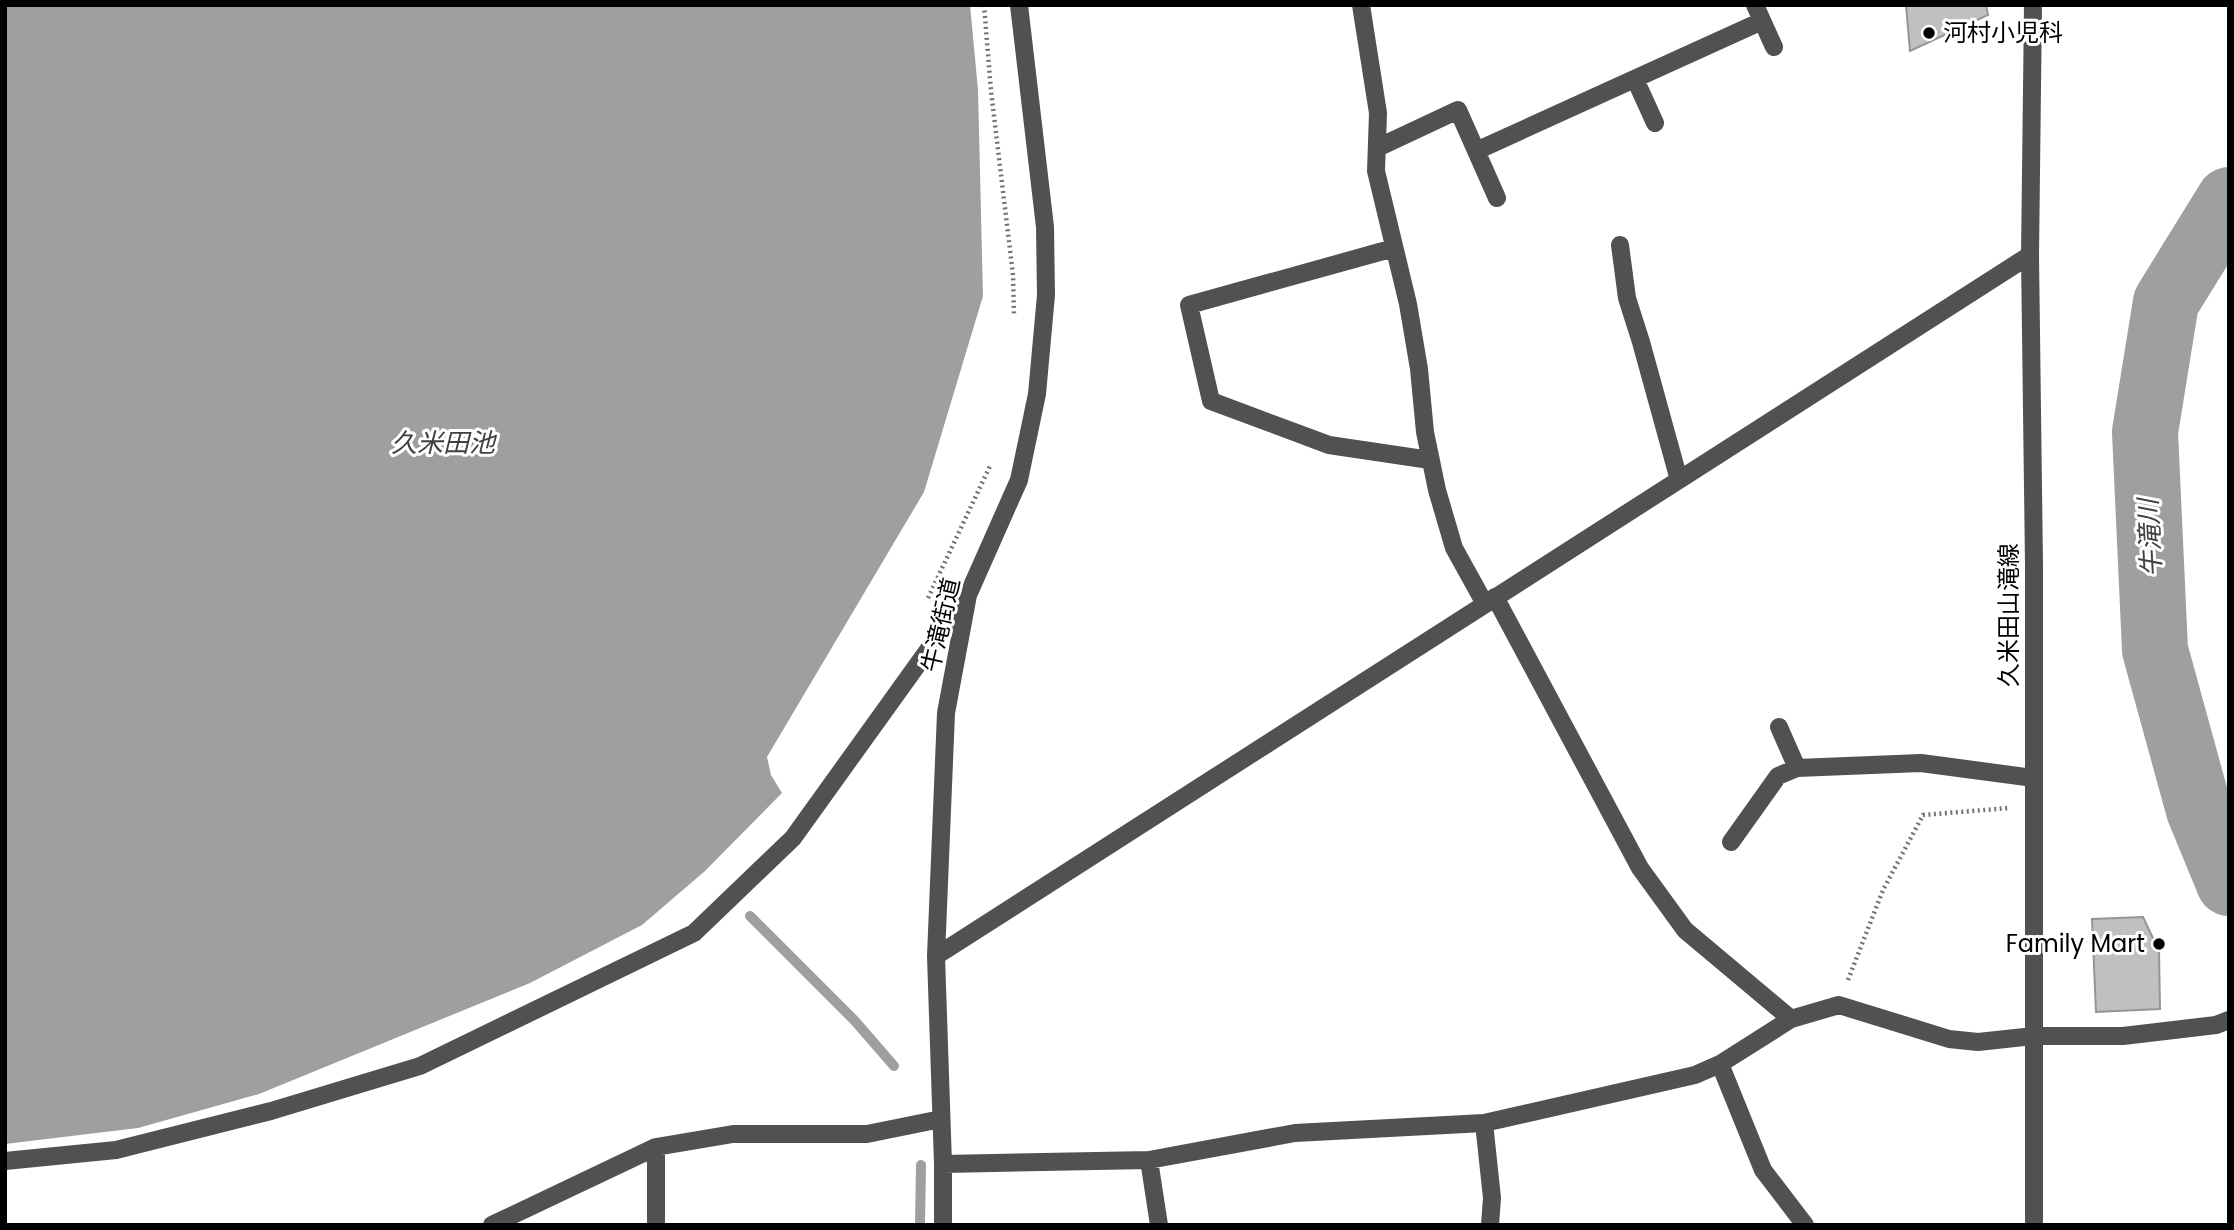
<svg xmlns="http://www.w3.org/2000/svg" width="2234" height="1230" font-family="Poppins,'Noto Sans JP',sans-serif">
<rect width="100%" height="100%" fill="#fff"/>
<!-- water -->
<path fill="#9f9f9f" d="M5 5H970L978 90 983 296 924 492 767 757 771 775 782 793 705 871 642 925 530 983 259 1094 138 1128 5 1144Z"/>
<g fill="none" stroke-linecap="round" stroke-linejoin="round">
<!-- stream -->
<path stroke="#9f9f9f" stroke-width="10" d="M750 916 855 1021 894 1066
M920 1225 921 1165"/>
<!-- river -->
<path stroke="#9f9f9f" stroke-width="66" d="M2229 200 2166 302 2145 432 2155 650 2199 810 2229 883"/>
</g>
<!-- building -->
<path fill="#c0c0c0" stroke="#959595" stroke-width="2" d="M1906 5H1986L1988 15 1910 51Z
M2143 917 2159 951 2160 1009 2096 1012 2092 919Z"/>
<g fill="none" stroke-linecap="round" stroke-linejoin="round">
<!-- path -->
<path stroke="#737373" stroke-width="4.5" stroke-dasharray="2 3.5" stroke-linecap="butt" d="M984 5 991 91 1013 275 1014 314
M928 598 991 464
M1848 980 1883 890 1923 815 2009 808"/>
<!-- minor -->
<path stroke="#515151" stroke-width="18" d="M1361 5 1378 113 1376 171 1408 304 1419 369 1425 432 1437 490 1454 548 1485 604
M1755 5 1774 47
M2033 5 2030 255 2034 565V1225
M1635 79 1655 123
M1377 148 1458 110 1497 198
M1476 151 1762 21
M1620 245 1627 298 1641 342 1679 480
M1394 248 1189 305 1211 401 1329 445 1430 460
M1495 597 1640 868 1685 930 1791 1019
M1779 727 1797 768
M1731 842 1778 776 1797 768 1921 763 2034 778
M936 956 2030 255
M1720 1064 1763 1170 1805 1225
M1484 1123 1492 1198 1490 1225
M1149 1160 1159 1225
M5 1161 116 1150 271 1111 420 1066 694 933 793 838 964 600
M943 1164 1149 1160 1295 1133 1484 1123 1695 1075 1720 1064 1791 1019 1839 1005 1949 1039 1978 1042 2034 1036H2123L2216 1025 2229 1020
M492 1225 656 1147 733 1134H867L941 1119
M656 1225V1147
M943 1225V1164L936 956 946 713 968 595 1019 480 1037 394 1046 295 1045 227 1019 5"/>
</g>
<!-- markers -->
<g fill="#000" stroke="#fff" stroke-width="2.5">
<circle cx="1929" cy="33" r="7"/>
<circle cx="2159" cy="944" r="7"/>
</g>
<g text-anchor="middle" stroke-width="6" stroke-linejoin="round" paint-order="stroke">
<!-- poi labels -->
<g font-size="24" fill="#000" stroke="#fff" text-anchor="start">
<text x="1943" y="41">河村小児科</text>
<text x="2145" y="952" text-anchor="end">Family Mart</text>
</g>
<!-- street labels -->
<g font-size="24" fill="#000" stroke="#fff">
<text transform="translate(2009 615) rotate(-90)" y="8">久米田山滝線</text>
<text transform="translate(941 625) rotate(-77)" y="8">牛滝街道</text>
</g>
<!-- water labels -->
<g font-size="26" font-style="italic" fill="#404040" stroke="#fff">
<text x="443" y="452">久米田池</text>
<text transform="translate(2150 538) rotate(-93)" y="9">牛滝川</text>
</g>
</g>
<!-- border -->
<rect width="2234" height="1230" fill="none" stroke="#000000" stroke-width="14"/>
</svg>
